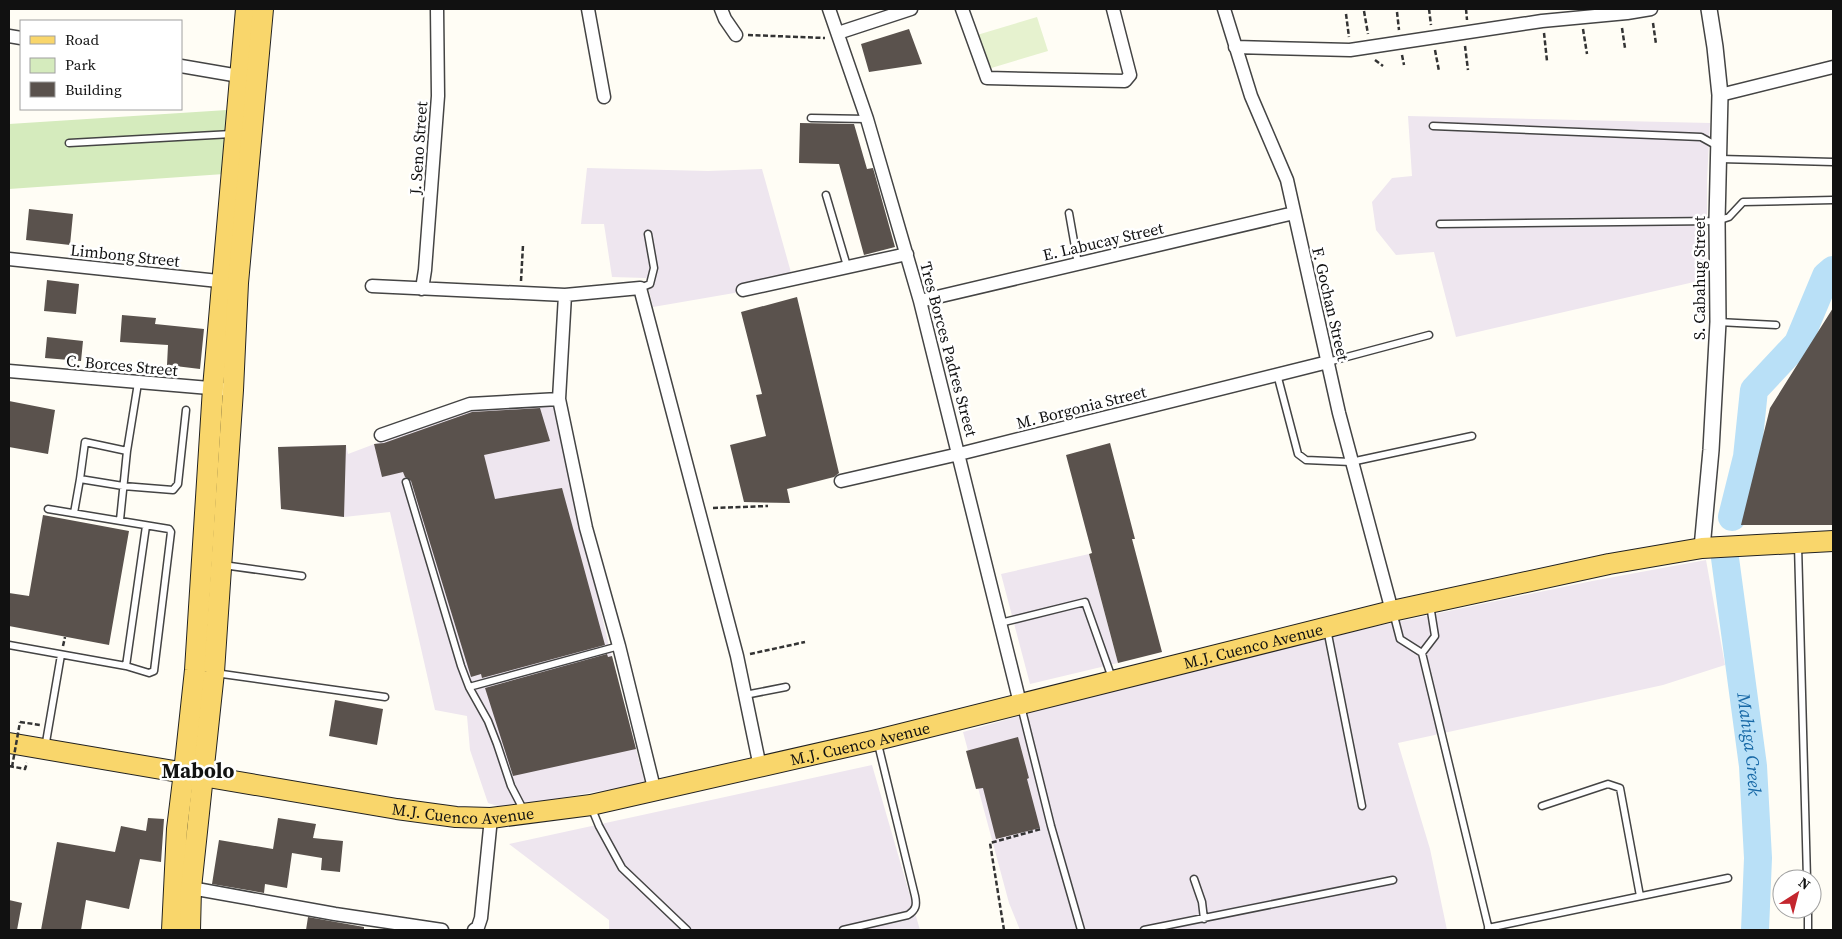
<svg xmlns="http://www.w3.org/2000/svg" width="1842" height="939" font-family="'Source Serif 4',serif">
<rect width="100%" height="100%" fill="#fffdf5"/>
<!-- industrial -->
<path fill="#eee6ef" d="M1408 116 1710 123 1707 180V279L1456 337 1434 252 1396 255 1376 230 1372 202 1392 178 1412 176Z
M587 168 708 171 762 169 792 276 740 292 653 307 646 278 612 277 604 224H581Z
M554 406 608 642 645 783 504 808 488 803 470 750 467 716 435 710 390 512 344 517 281 509 278 447 346 445 348 454 470 408Z
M1089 554 1118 663 1030 684 1001 574Z
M1706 560 1725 665 1663 685 1398 743 1430 849 1447 930H1020L1009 903 963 732 1040 710 1368 628 1592 581Z
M872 765 920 930H609V920L509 844Z"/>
<!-- green -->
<path fill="#d5ebbd" d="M227 110 224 174 9 189V124Z"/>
<!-- pitch -->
<path fill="#e6f2cf" d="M1037 17 1048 51 988 69 977 35Z"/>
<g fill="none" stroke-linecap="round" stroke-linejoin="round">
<!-- river -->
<g stroke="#b9e0f7" stroke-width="28">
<path d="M1732 517 1747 457 1754 390 1798 343 1826 276 1833 270"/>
<path id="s1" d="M1725 558 1753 766 1758 858 1755 930"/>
</g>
</g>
<!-- building -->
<path fill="#5a524d" d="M909 29 922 64 869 72 861 44Z
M800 123 854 124 867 169 873 168 895 247 864 255 839 164 799 163Z
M29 209 73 214 70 245 26 240Z
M47 280 79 284 76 314 44 311Z
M797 297 839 473 834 477 787 489 790 503 744 502 730 445 766 436 756 395 762 394 741 312Z
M1833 308V525H1741L1770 408Z
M122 315 156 318 155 324 204 329 200 369 167 365 168 345 120 342Z
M47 337 83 341 81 361 45 358Z
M9 401 55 410 48 454 9 447Z
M540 408 550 441 484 455 495 499 562 488 605 645 482 678 481 674 471 677 411 481 405 477 403 472 382 477 374 444 384 443 472 412Z
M1110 443 1135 539H1132L1162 652 1118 663 1089 554 1092 553 1066 455Z
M346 445 344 517 281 509 278 447Z
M43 515 129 531 109 645 9 626V593L29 596Z
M607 654 608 657 612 656 636 749 513 776 485 688Z
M335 700 383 709 377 745 329 736Z
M1018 737 1029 778 1027 779 1040 828 996 839 983 788 976 789 966 751Z
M148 818 164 819 161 862 140 859 129 909 86 900 81 930H41L57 842 115 852 121 826 146 831Z
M278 818 316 824 313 838 343 841 340 872 321 870 322 858 292 853 287 888 265 884 264 893 212 884 219 840 273 849Z
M9 900 22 903 17 930H9Z
M308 917 364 927V930H306Z"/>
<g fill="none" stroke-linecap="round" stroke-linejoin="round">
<!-- service casing -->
<g stroke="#444" stroke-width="9">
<path id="service" d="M811 118 867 119
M1433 126 1701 137 1719 147
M69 143 232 134
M1720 159 1833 162
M826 195 847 266
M1069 213 1078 264
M1440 224 1717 221 1729 217 1743 202 1833 200
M640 288 650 284 654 268 648 234
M1718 322 1776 325
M1328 362 1429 335
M1277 374 1298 454 1306 460 1351 462 1472 436
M127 451 85 442 80 479 123 486 173 490 178 484 186 410
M406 482 461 666 469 687 488 721 497 744 511 786 524 811
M74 513 80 479
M120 520 127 451 138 383
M1798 545 1807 879
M223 565 302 576
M1393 612 1400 639 1422 653 1489 930
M1000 623 1085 602 1112 678
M1327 629 1362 806
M9 645 126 666 149 673 154 671 171 532 169 529 48 509
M1422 653 1435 636 1430 605
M126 666 146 526
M215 673 385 697
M469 687 619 646
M745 695 786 687
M1021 706 1051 826 1081 930
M45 748 61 655
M1542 806 1608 784 1620 788 1640 896
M592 809 599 826 622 868 687 930
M1194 879 1202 902 1204 919
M1808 909V930
M1488 928 1728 878
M843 930 908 915C916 910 917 905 915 896L878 744
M1144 930 1393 880"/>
</g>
<!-- minor casing -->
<g stroke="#444" stroke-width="15">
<path id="minor" d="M588 9 604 97
M721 9 725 19 736 35
M829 9 867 119 920 301 1020 703
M962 9 987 78 1125 81 1130 75 1113 9
M1224 9 1251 96 1287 180 1339 413 1392 611
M838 33 911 9
M9 36 21 38
M1235 47 1350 50 1542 21 1627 13 1651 9
M181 66 245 77
M1720 95 1833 67
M9 259 228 282
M372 286 565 295 640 288 737 656 760 767
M422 289 425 270 438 96 437 9
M743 290 907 254
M565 295 559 399 586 528 619 646 655 792
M920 301 1294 213
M9 371 233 390
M381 435 470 404 559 399
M841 481 959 454 1328 362
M191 888 335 914 442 930
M474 930 478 927 481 918 491 818"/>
</g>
<!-- tertiary casing -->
<g stroke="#444" stroke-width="18">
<path id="tertiary" d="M1702 548 1711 450 1718 322 1717 221 1720 95 1715 47 1709 9"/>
</g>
<!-- primary casing -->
<g stroke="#222" stroke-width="22">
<g id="primary">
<path id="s2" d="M9 743 397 809 456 817 491 818 591 805 877 740 1392 611 1609 564 1702 548 1833 541"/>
<path d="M172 930 177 829 184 772 195 670 213 388 246 9"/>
<path d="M190 930 191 888 214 672 233 390 238 283 263 9"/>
</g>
</g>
<!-- path -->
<path stroke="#333" stroke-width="2.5" stroke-dasharray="5 2.5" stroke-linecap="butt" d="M1429 9 1431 25
M1466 9 1467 20
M1364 11 1368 34
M1397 12 1399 30
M1346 14 1349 37
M1653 23 1656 44
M1622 28 1625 48
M1583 29 1587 54
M1544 33 1547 61
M748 35 825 38
M1465 46 1468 70
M1435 50 1439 71
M1402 55 1404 65
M1375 60 1383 66
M521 281 523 245
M713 508 768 506
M63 646 65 637
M750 654 805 642
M20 722 40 725
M9 766 25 769 27 763
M1004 930 990 843 1041 829"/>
<!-- service -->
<use href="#service" stroke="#fff" stroke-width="6"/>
<!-- minor -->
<use href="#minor" stroke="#fff" stroke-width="12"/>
<!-- tertiary -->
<use href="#tertiary" stroke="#fff" stroke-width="15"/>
<!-- primary -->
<use href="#primary" stroke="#f9d66b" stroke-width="20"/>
<!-- path-bridge -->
<path stroke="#333" stroke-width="2.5" stroke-dasharray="5 2.5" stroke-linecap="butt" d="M12 767 20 722"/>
</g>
<g text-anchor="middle" stroke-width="5" stroke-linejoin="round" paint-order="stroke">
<!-- street labels -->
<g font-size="16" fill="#111" stroke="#fff">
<text transform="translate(418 148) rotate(-86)" y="6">J. Seno Street</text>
<text transform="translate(1103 241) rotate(-13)" y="6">E. Labucay Street</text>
<text transform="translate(125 255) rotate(6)" y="6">Limbong Street</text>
<text transform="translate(1699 278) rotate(-90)" y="6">S. Cabahug Street</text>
<text transform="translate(1331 304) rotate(77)" y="6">F. Gochan Street</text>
<text transform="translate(949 349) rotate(75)" y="6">Tres Borces Padres Street</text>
<text transform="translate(122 365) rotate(5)" y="6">C. Borces Street</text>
<text transform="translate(1081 407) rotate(-14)" y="6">M. Borgonia Street</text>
<text dy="6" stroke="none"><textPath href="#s2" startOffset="1270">M.J. Cuenco Avenue</textPath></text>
<text dy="6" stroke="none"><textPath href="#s2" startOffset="865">M.J. Cuenco Avenue</textPath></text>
<text dy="6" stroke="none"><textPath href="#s2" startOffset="460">M.J. Cuenco Avenue</textPath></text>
</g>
<!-- water labels -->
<g font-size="18" font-style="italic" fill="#1768a6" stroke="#fff">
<text dy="6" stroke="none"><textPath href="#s1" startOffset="188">Mahiga Creek</textPath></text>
</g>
<!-- district labels -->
<g font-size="21" font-weight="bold" fill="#111" stroke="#fff">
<text x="198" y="778">Mabolo</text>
</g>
</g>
<!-- border -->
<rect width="1842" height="939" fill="none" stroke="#111111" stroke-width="20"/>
<!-- legend -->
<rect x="20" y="20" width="162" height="90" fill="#ffffff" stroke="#a0a0a0"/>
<rect x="30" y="36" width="25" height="8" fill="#f9d66b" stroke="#a0a0a0"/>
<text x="65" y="45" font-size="15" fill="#111111">Road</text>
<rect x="30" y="58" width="25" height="15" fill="#d5ebbd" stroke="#a0a0a0"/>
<text x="65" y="70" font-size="15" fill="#111111">Park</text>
<rect x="30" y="82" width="25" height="15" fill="#5a524d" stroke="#a0a0a0"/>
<text x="65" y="95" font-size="15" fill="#111111">Building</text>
<!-- north arrow -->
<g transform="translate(1797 894) rotate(36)"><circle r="24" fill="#ffffff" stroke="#a0a0a0"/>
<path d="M0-4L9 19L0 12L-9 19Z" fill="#c4262e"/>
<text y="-8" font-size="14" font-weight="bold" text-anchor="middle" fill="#111111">N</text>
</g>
</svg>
